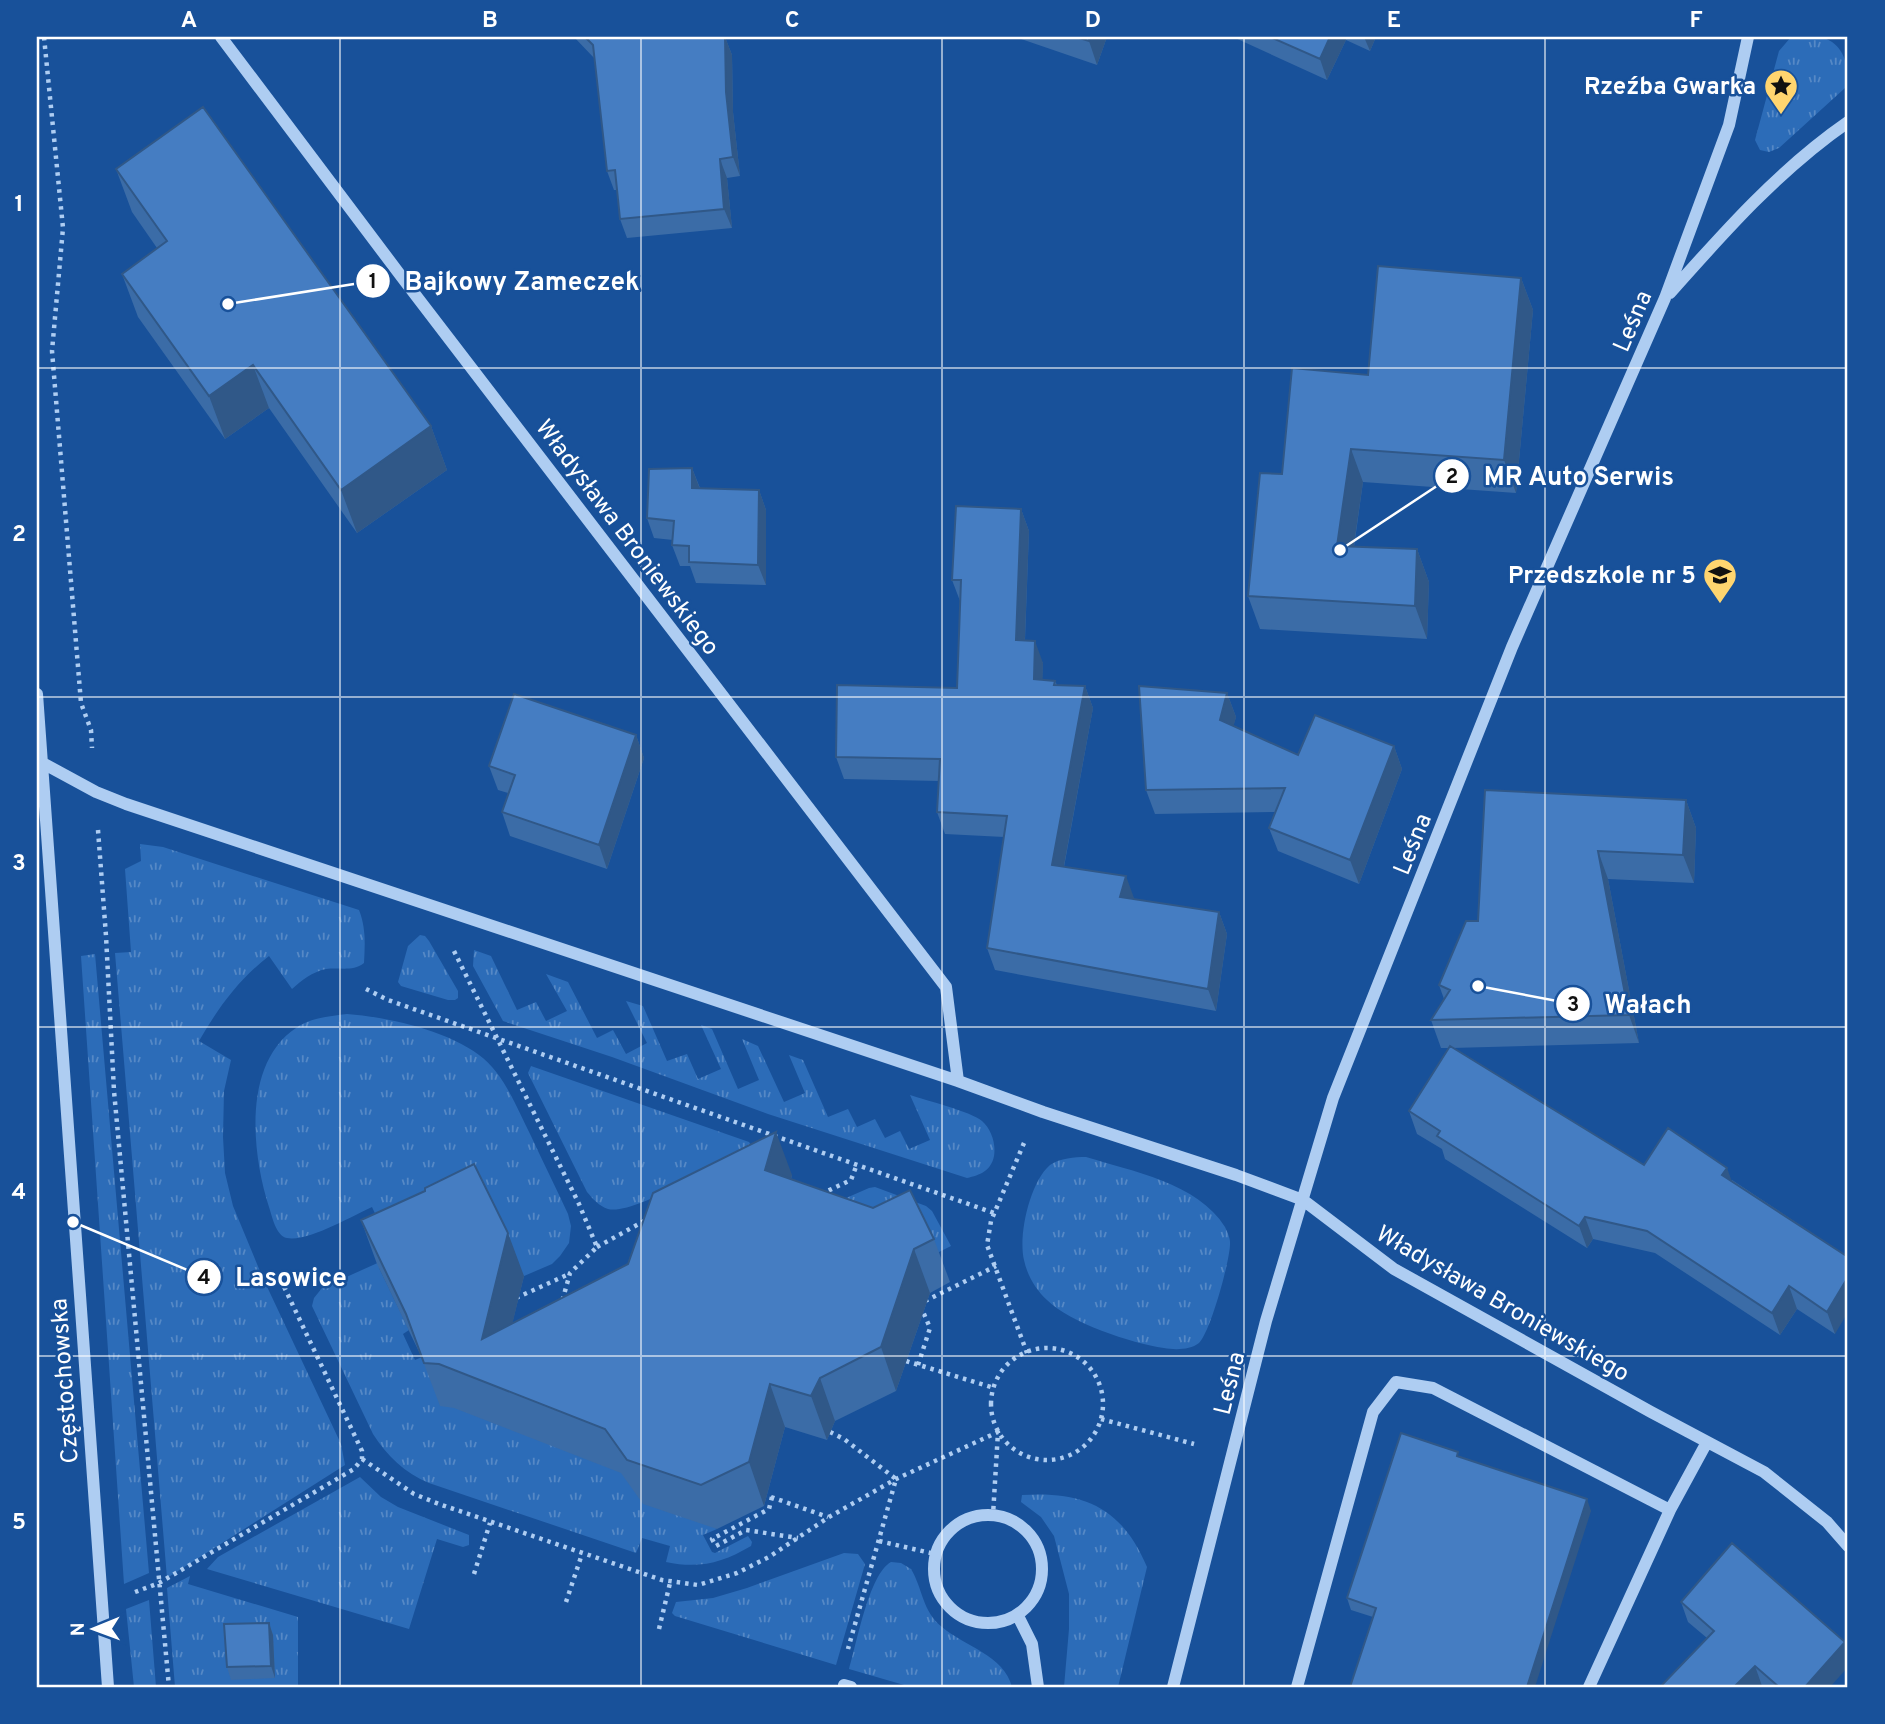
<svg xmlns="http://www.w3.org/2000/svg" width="1885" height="1724" font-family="Overpass,sans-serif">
<defs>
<pattern id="grass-tufts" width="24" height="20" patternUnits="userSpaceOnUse" patternTransform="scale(1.75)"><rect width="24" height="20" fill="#2c6cb8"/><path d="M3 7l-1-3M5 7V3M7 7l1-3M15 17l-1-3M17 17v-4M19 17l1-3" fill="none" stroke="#5689c6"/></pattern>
</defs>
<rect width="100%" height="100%" fill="#18519a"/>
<!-- grass -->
<path fill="url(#grass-tufts)" d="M1791 37C1800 37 1811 35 1820 37 1844 42 1851 68 1845 88L1779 148 1769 152 1760 150 1755 140 1779 51Z
M140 844 163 847 359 910C366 928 365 944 364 963 352 972 340 967 326 969 312 972 302 980 292 989L269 956C239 979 218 1008 199 1041L231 1060 224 1091 223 1137 225 1173 233 1206 262 1276 341 1444 345 1465 167 1578 115 953 131 952 125 869 141 861Z
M420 935 425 936 429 941 458 991V998L455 1000H448L401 986 398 982 408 946Z
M474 950 491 956 517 1010 536 1002 546 1021 567 1011 546 974 568 982 597 1038 613 1030 626 1054 647 1043 626 1001 643 1006 667 1061 687 1054 698 1079 721 1069 701 1025 712 1029 738 1089 759 1080 742 1039 758 1046 784 1102 805 1093 789 1055 803 1060 828 1117 848 1109 857 1127 875 1119 885 1138 900 1131 909 1149 930 1140 910 1095C925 1100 972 1112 982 1121 991 1129 996 1143 994 1156 991 1171 980 1175 967 1178L768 1114 612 1057 503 1021 473 966Z
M95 954 149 1573 124 1584 81 956Z
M347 1014C387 1017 446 1030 479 1055 505 1074 517 1109 531 1136 543 1162 556 1188 568 1214L571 1226 569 1243 560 1256 552 1264 524 1276 395 1256 372 1207C352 1216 308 1242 287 1238 276 1236 272 1216 269 1207 252 1154 242 1064 296 1028 310 1018 330 1016 347 1014Z
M531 1066 749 1142 751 1145C725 1160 634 1216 608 1209 599 1206 593 1199 587 1192L528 1073Z
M1086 1157C1131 1171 1198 1183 1225 1227 1227 1231 1230 1238 1230 1242 1231 1258 1210 1333 1199 1343 1190 1350 1175 1350 1164 1348 1131 1343 1070 1323 1047 1300 1036 1290 1027 1275 1024 1260 1018 1235 1030 1182 1050 1165 1060 1158 1075 1157 1086 1157Z
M875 1187 926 1206 932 1211 951 1246 937 1253 821 1209 869 1188Z
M382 1261 379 1268 409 1330 403 1334 415 1360 422 1357 473 1409 613 1464 717 1529 703 1535 712 1552 715 1553 748 1536 752 1542 751 1546C722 1563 699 1569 666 1562L670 1546 642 1538 636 1553 429 1483C405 1473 387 1456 373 1434L312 1306 314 1298 322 1288Z
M360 1477 381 1497 398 1507 469 1535V1545L463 1547 437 1539 409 1629 207 1569 218 1557Z
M1022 1495C1085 1491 1122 1508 1147 1567L1118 1687H1064L1069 1629V1594L1054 1536 1041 1517 1021 1502Z
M844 1553 858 1554 865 1564 836 1665 675 1616 672 1613 676 1602 713 1598 747 1588Z
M891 1562 901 1563 911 1569C923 1589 922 1611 942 1627 964 1646 1004 1655 1012 1687H911L849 1669C857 1643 869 1574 891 1562Z
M190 1576 188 1584 298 1617V1687H175L167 1588Z
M149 1600 156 1687H134L126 1609Z"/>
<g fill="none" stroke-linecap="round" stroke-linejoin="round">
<!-- path -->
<path stroke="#aecdf2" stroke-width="4.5" stroke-dasharray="3.5 5" stroke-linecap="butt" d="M44 37 63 228 52 351 81 703 91 730 92 748
M98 830 106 936 114 1091 169 1687
M454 951 579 1204 597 1247 570 1273 562 1302
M366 989 388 1000 994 1213
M1024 1143 991 1221 987 1245 1027 1353
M821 1194 851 1180 857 1164
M597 1247 646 1220
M516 1298 569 1274
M925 1301 996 1266
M991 1404a56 56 0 1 1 112 0a56 56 0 1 1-112 0Z
M906 1361 994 1388
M918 1365 930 1328 921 1307
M1101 1419 1194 1444
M830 1432 844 1439 896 1479 848 1649
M362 1459 414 1494 439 1504 662 1580 698 1585 737 1573 769 1557 829 1517 896 1479 998 1432 993 1515
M771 1497 828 1517
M772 1497 769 1509 712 1539 716 1546 746 1530 798 1538
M879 1541 935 1554
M474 1574 490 1523
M135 1592 159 1583 354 1469 362 1459V1451L278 1274
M566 1602 582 1554
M659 1629 670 1583"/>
<!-- minor -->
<path stroke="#aecdf2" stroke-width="12" d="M221 37 404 280 946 987 958 1081
M1670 293C1725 231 1780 169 1848 122
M37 694 108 1687
M37 760 96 792 126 804 958 1081 1043 1112 1236 1175 1303 1200 1394 1269 1651 1412 1764 1472 1827 1522 1848 1546
M1670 1510 1707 1442
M934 1569a54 54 0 1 1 108 0a54 54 0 1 1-108 0Z
M1018 1616 1032 1644 1038 1687
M844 1685 851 1687
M1173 1687 1266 1321 1333 1098 1512 647 1665 298 1729 125 1748 37
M1297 1687 1373 1412 1396 1382 1433 1388 1670 1510 1589 1687"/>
</g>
<!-- wall -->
<path fill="#3b6ca7" d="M574 37H725L732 55 733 112 740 176 727 178 732 228 627 238 620 219 617 190H614L607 171 595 59Z
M1015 37H1107L1097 65Z
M1233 37H1376L1370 51 1346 40 1327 80Z
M116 169 431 426 447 470 357 533 269 408 225 439 138 317 122 274 157 248 132 212Z
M1521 278 1533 310 1516 493 1363 482 1354 547 1417 549 1429 582 1427 639 1260 629 1248 596 1282 474 1368 375Z
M692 468 700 488 759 490 766 510V585L696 583 690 566H680L672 545 673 540 654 538 647 518Z
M1021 509 1029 531 1025 640 1043 663 1042 680 1055 681 1057 685 1085 686 1093 708 1064 867 1134 898V899L1219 912 1227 934 1216 1011 995 970 987 948 1004 837 945 834 937 812 939 781 844 779 836 757 957 688 960 601 952 580Z
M1227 693 1236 717 1233 726 1298 755 1394 746 1402 769 1359 884 1278 851 1269 828 1275 812 1155 814 1146 790Z
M636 735 644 758 607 869 510 836 502 812 508 793 498 790 489 766Z
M1686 800 1696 828 1694 883 1608 879 1639 1043 1452 1048 1644 1165 1732 1180 1848 1257 1835 1334 1797 1309 1780 1335 1655 1253 1593 1239 1587 1248 1445 1159 1442 1149 1417 1134 1409 1111 1449 1048H1441L1431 1020 1444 999 1439 985 1478 921Z
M792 1175 791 1179 934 1239 950 1282 930 1293 896 1391 835 1421 827 1440 785 1427 764 1506 717 1529 643 1504 621 1473 454 1408 440 1406 421 1356 377 1264 361 1220 524 1276 512 1324 628 1264Z
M1460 1457 1591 1511 1373 1617 1351 1610 1347 1598Z
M1681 1602 1830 1687H1764L1762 1686 1761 1687H1660L1707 1638 1688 1622Z
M269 1623 273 1635 275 1678 231 1680 227 1667Z"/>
<!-- shaded-wall -->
<path fill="#305888" d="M725 37 732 55 733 112 740 176 733 157 726 92Z
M1090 37H1107L1097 65 1089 41Z
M1330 37H1345L1346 40 1327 80 1320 59Z
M1364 37H1376L1370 51Z
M720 159 727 178 732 228 724 209Z
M1521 278 1533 310 1516 493 1504 460Z
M253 365 269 408 225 439 209 396Z
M431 426 447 470 357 533 341 490Z
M1351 449 1363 482 1349 579 1337 546Z
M692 468 700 489 692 488Z
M759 490 766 510V585L758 565Z
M1021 509 1029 531 1024 662 1016 640Z
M1417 549 1429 582 1427 639 1415 606Z
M1035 641 1043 663 1042 701 1034 679Z
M1085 686 1093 708 1060 887 1052 865Z
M1227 693 1236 717 1229 744 1220 720Z
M636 735 644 758 607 869 599 845Z
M1394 746 1402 769 1359 884 1350 860Z
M1686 800 1696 828 1694 883 1683 855Z
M1598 851 1608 879 1639 1043 1629 1015Z
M1126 876 1134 898 1128 919 1120 897Z
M1219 912 1227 934 1216 1011 1208 989Z
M776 1132 792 1175 781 1214 765 1170Z
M1727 1168 1735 1190 1722 1175Z
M1585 1217 1593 1239 1587 1248 1579 1226Z
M508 1233 524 1276 498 1383 482 1339Z
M914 1249 930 1293 896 1391 881 1347Z
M1848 1277V1312L1835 1334 1827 1312Z
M1789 1286 1797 1309 1780 1335 1772 1313Z
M820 1378 835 1421 827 1440 811 1396Z
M770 1384 785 1427 764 1506 749 1462Z
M1587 1499 1591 1511 1535 1687H1527Z
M269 1623 273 1635 275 1678 271 1666Z
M1845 1642 1848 1650V1667L1830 1687H1805Z
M1755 1666 1762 1686 1761 1687H1734Z"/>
<!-- building -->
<path fill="#457dc2" stroke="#305888" stroke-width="2" d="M585 37H725L726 92 733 157 720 159 724 209 620 219 615 170 607 171 593 45Z
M1076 37H1090L1089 41Z
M1270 37H1330L1320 59Z
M203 107 431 426 341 490 253 365 209 396 122 274 167 241 116 169Z
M1378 266 1521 278 1504 460 1351 449 1337 546 1417 549 1415 606 1248 596 1260 473 1282 474 1292 368 1368 375Z
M692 468V488L759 490 758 565 689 562V546L672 545 674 521 647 518 649 469Z
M956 506 1021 509 1016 640 1035 641 1034 679 1055 681 1054 685 1085 686 1052 865 1126 876 1120 897 1219 912 1208 989 987 948 1007 816 937 812 940 759 836 757 837 685 957 688 961 580H952Z
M1139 686 1227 693 1220 720 1298 755 1315 715 1394 746 1350 860 1269 828 1285 788 1146 790Z
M514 694 636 735 599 845 502 812 515 775 489 766Z
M1485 790 1686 800 1683 855 1598 851 1629 1015 1431 1020 1450 990 1439 985 1466 921H1478Z
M1450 1046 1644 1165 1668 1128 1727 1168 1722 1175 1848 1257V1277L1827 1312 1789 1286 1772 1313 1647 1231 1585 1217 1579 1226 1437 1136 1440 1131 1409 1111Z
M776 1132 765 1170 873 1208 910 1190 934 1239 914 1249 881 1347 820 1378 811 1396 770 1384 749 1462 701 1485 627 1460 605 1429 439 1364 424 1363 406 1314 361 1220 425 1191V1188L474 1164 508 1233 482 1339 628 1264 653 1193Z
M1401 1433 1458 1452 1457 1456 1587 1499 1527 1687H1350L1376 1608 1347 1598Z
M1732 1543 1845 1642 1805 1687H1779L1755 1666 1734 1687H1660L1714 1631 1681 1602Z
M269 1623 271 1666 227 1667 224 1624Z"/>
<!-- grid -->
<path fill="none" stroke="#fff" stroke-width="2" stroke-opacity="0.55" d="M340 37V1687M641 37V1687M942 37V1687M1244 37V1687M1545 37V1687M37 368H1848M37 697H1848M37 1027H1848M37 1356H1848"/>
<!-- icons -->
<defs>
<g id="sight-pin" transform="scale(1.75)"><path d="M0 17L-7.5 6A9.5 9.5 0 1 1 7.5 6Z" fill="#ffd56f" stroke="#18519a"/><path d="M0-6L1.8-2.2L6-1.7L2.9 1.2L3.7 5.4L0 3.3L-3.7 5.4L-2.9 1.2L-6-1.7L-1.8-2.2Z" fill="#111"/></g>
<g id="school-pin" transform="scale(1.75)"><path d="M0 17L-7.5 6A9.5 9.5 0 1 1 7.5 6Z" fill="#ffd56f" stroke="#18519a"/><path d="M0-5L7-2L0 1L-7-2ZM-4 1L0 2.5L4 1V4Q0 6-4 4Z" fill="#111"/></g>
</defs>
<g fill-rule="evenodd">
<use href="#sight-pin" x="1781" y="86"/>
<use href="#school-pin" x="1720" y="575"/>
</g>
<g text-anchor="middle" stroke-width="5" stroke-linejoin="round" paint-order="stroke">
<!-- poi labels -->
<g font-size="24" font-weight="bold" fill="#fff" stroke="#18519a" text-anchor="end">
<text x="1756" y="94">Rzeźba Gwarka</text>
<text x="1696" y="583">Przedszkole nr 5</text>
</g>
<!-- street labels -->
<g font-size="24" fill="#fff" stroke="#18519a">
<text transform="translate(1632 321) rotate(-67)" y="8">Leśna</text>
<text transform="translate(628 537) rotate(53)" y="8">Władysława Broniewskiego</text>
<text transform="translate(1412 844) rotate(-68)" y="8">Leśna</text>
<text transform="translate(1503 1303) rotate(30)" y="8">Władysława Broniewskiego</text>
<text transform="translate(64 1381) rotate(-94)" y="8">Częstochowska</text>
<text transform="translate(1229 1383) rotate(-76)" y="8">Leśna</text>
</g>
</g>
<!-- callouts -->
<path fill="none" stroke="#fff" stroke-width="2.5" d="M228 304L373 281M1340 550L1452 476M1478 986L1573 1004M73 1222L204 1277"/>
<g fill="#fff" stroke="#18519a" stroke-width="2.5">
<circle cx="228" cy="304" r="7"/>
<circle cx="1340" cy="550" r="7"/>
<circle cx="1478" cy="986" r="7"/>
<circle cx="73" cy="1222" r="7"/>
<circle cx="373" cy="281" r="18"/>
<circle cx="1452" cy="476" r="18"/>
<circle cx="1573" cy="1004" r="18"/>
<circle cx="204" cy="1277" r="18"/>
</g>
<g font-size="21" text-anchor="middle" font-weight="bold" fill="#111">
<text x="373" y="288">1</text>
<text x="1452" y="483">2</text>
<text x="1573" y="1011">3</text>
<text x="204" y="1284">4</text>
</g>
<g font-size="26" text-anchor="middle" font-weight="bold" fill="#fff" stroke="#18519a" stroke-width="5" stroke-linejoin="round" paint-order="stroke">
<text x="522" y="290">Bajkowy Zameczek</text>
<text x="1579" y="485">MR Auto Serwis</text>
<text x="1648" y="1013">Wałach</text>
<text x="291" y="1286">Lasowice</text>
</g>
<!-- border -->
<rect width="1885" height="1724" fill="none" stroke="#18519a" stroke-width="77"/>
<!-- north arrow -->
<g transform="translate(94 1629) rotate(269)" stroke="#18519a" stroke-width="5" paint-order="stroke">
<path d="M0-5L12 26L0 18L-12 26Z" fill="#ffffff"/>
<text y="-10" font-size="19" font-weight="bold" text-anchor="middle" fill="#ffffff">N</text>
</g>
<rect x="38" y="38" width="1808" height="1648" fill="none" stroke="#fff" stroke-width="2.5"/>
<g font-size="23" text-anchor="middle" font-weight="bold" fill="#fff">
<text x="189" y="27">A</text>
<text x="490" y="27">B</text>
<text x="792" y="27">C</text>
<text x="1093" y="27">D</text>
<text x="1394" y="27">E</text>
<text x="1696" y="27">F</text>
<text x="19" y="211">1</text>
<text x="19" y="541">2</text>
<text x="19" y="870">3</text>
<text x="19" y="1199">4</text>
<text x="19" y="1529">5</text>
</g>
</svg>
